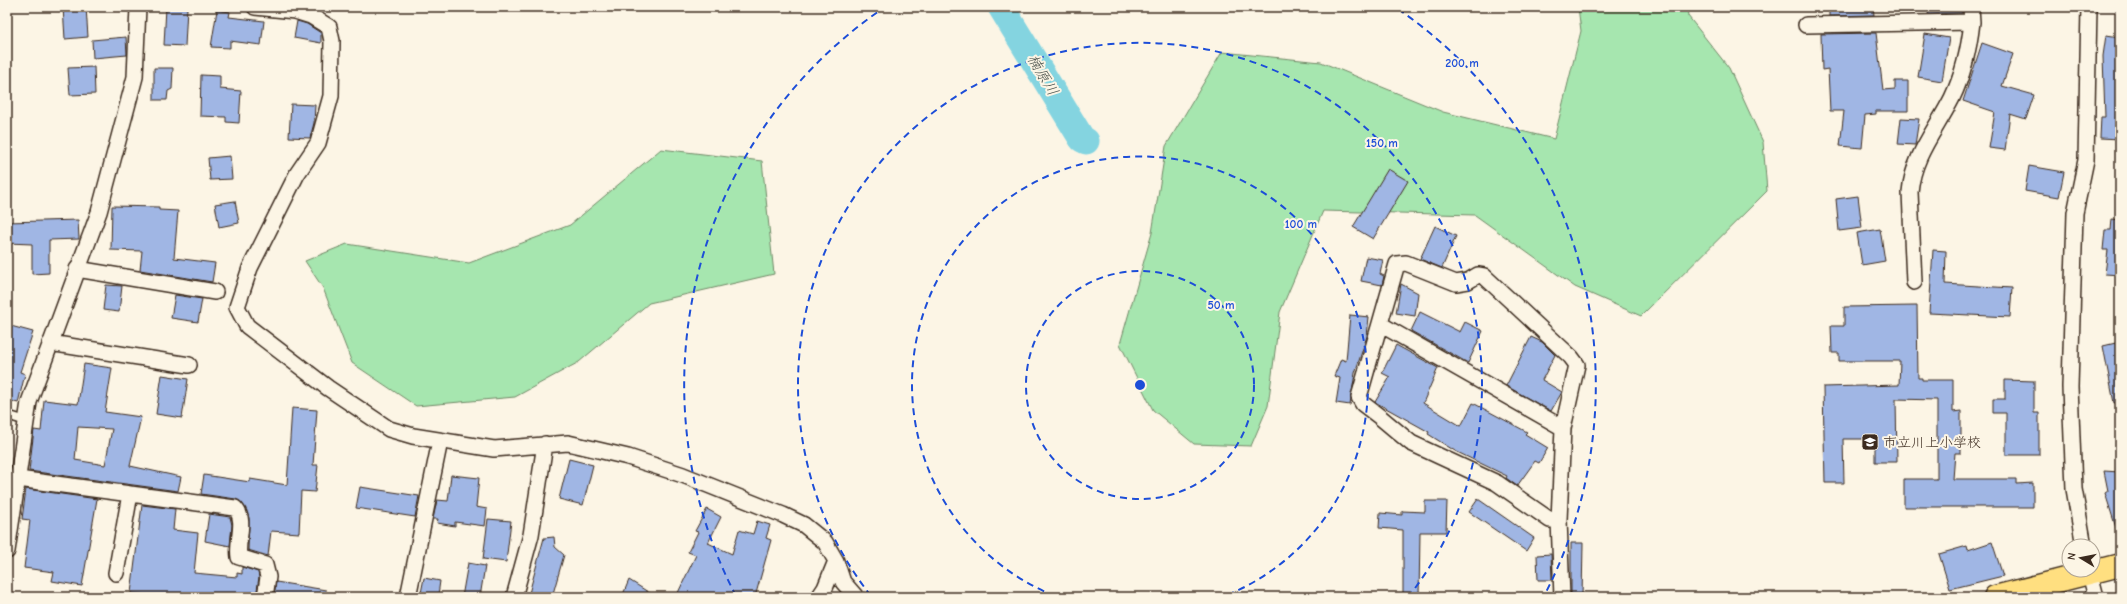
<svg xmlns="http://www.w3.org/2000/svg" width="2127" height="604" font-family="'Comic Neue','Klee One',sans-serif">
<rect width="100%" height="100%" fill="#fcf5e5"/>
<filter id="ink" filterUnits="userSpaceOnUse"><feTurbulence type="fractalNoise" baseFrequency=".025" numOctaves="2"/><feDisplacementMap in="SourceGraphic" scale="8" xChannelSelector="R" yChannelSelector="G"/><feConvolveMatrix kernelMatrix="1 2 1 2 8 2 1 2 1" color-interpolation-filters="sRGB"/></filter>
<g filter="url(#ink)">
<!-- green -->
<path fill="#a6e6af" stroke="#708866" d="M1578 7H1687L1688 16 1729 68 1763 142 1767 191 1641 316 1575 287 1475 215 1323 211 1280 312 1268 406 1251 446 1194 444 1153 410 1120 344 1152 233 1166 146 1222 52 1321 62 1443 112 1554 139 1581 31Z
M661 149 762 161 774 274 649 303 579 362 515 397 416 406 352 363 323 288 305 261 347 244 469 263 570 225Z"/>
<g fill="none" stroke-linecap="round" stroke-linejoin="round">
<!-- river -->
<path stroke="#84d4e0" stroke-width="27" d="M1001 7 1082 139 1086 141"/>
</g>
<!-- building -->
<path fill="#a0b6e4" stroke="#3b2a1e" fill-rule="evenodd" d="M63 7H86L88 37 65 39Z
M166 7 187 8 185 46 164 45Z
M1829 7H1873L1874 15 1829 16Z
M1930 7H1962V13L1928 14Z
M217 10 230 12 229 17 264 21 261 45 230 41V48L211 47Z
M297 21 307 24 321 33V43L294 38Z
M1876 33 1883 90 1895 89V81H1908V111H1876V114L1865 115 1862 148 1840 146 1844 111H1830L1828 69 1822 70 1821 34Z
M1925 34 1949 38 1942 81 1918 77Z
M2106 35 2120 37V139L2100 138 2101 117H2105L2103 56Z
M126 37 127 55 93 58 92 40Z
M1982 43 2013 54 2002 86 2034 95 2026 119 2010 114 2005 150 1989 148 1995 112 1963 101Z
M94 67 95 94 70 95 68 68Z
M154 68H173L172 89 168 91 167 100H154Z
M201 75 220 76V89L241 91 239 123 226 122V117L200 116Z
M291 104 315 105 314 123 310 138 289 137Z
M1901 118 1919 119 1915 145 1898 144Z
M230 156 232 179 210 180 208 158Z
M2029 166 2064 172 2059 197 2025 191Z
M1388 169 1408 181 1373 239 1353 227Z
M1858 196 1862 228 1839 231 1836 199Z
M235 201 239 223 219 227 215 204Z
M112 206 159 207V210L178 211 174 258 215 263 212 282 140 270 142 251 111 250Z
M2112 219 2120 220V275L2105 274 2108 250H2103L2105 230H2111Z
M78 220 79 239 49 240V273L32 274V244L7 243V222Z
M1435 226 1456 236 1442 268 1420 259Z
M1880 229 1885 261 1862 265 1857 233Z
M1933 250 1946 251 1945 284 2012 288 2010 317 1929 313Z
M1366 257 1383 260 1380 274 1384 276 1382 285 1361 281Z
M1401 284 1418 293 1415 316 1396 313Z
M106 285 122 286 119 312 103 310Z
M175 295 202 299 198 322 171 318Z
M1917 306 1918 378H1922V380H1953V412L1961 411V453H1955L1953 479H2016V484L2033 483V507H1904V479H1937V400L1896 399 1897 462H1875V439H1843L1844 483H1825L1823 387 1899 385 1900 361H1839V353H1832L1831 326H1844V307Z
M1420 312 1460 332 1465 322 1483 331 1468 363 1411 331Z
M1350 315 1369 317 1367 336 1355 373 1350 405 1336 403 1340 378 1334 376 1341 359 1346 361Z
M7 325 33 332 20 372 25 374 18 403 7 400Z
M1531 337 1542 342 1555 355 1542 380 1562 392 1551 411 1506 386Z
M2120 342V402L2114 403 2103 346Z
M1396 345 1438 368 1423 403 1461 426 1473 403 1527 432 1525 434 1548 448 1539 463 1535 461 1517 486 1506 478 1507 476 1455 451 1428 434 1429 432 1375 402 1390 377 1382 373Z
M84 364 112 368 105 412 141 417 130 466 181 477 178 491 29 471 34 430 41 431 44 400 78 404ZM78 427 112 429 105 465 75 460Z
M162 375 188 379 182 418 156 414Z
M2005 380 2034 381V413H2039V455H2006V413H1993V399H2005Z
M292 408 317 410 313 465H318L315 492 301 491 299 533 271 531 268 556 248 550 249 518 242 503 236 499 201 494 204 475 250 482V479L287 485Z
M569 459 593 465 583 505 559 499Z
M2104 471 2120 472V531H2117L2105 493 2108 491Z
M451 475 479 478 476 507 487 509 485 526 455 522V526L437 523 438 519H433L437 500 448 501Z
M360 487 419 496 415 517 356 508Z
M26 489 97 499 82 586 52 581 54 572 24 568 30 520 22 519Z
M1478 499 1534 538 1526 551 1469 512Z
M1425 501H1447L1446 532H1420L1419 597H1403V530L1379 528 1380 513 1402 515V511L1425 512Z
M142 505 175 509 173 530 198 533 194 573 237 577V573L242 574V567L258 572 259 577 256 597H166L131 593Z
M707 509 721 517 708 543 732 554 739 530 753 534 757 521 770 525 766 538 771 540 755 597H676L696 555 688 552 698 532 695 531Z
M209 514 230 517 232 525 230 546 205 541Z
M488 519 511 521 506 562 483 559Z
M554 537 555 547 564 555 552 597H528L544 538Z
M1992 542 2003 576 1950 589 1939 554 1967 546 1968 550Z
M1571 543H1583L1582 597H1571Z
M1551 554 1552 580H1538L1537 555Z
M468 563 485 566 480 597H462Z
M424 578 440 581 438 595 421 593Z
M629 580 656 597H622Z
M276 582 326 590 325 597H274Z"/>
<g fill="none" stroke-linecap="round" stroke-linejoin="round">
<!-- lane casing -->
<g stroke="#3b2a1e" stroke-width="11">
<path id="lane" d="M7 415 26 421"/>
</g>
<!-- street casing -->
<g stroke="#3b2a1e" stroke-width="18">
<path id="street" d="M255 7 295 11 311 16 329 27 332 41 331 96 318 143 297 174 250 268 237 307 247 326 328 388 389 429 413 436 494 449 568 443 628 457 683 475 783 515 804 525 825 542 836 561 843 582 856 597
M1806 25 1972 22 1971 7
M1406 263 1456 283 1468 281 1478 275 1484 276 1571 357 1577 365 1563 428 1559 520H1550L1497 483 1411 443 1380 417 1363 404 1359 397 1397 264Z
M77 269 215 292
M1914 282 1910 192C1913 156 1936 130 1952 98 1964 73 1969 49 1972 22
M1380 324 1563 428
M50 343 189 365
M18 479 235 508C247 520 236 541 239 557L265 565 268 577 265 597
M1559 520 1562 597
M2084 546 2074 489 2070 387 2075 213 2086 160 2089 7
M7 551 29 402 99 212 135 77 138 7
M2089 570 2096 597
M116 573 130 494
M408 597 440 441
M514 597 531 535 545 444
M819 597 825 588 836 561"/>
</g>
<!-- highway casing -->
<g stroke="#3b2a1e" stroke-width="25">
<path id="highway" d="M1995 597 2120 565"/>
</g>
<!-- lane -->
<use href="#lane" stroke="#fcf5e5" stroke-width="8"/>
<!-- street -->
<use href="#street" stroke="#fcf5e5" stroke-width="15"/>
<!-- highway -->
<use href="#highway" stroke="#ffdf80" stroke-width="22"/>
</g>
</g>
<!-- distance rings -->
<g fill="none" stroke="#1d4ed8" stroke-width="2" stroke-dasharray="7 5">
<circle cx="1140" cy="385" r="114"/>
<path d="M1055 596A228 228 0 1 1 1225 596"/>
<path d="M871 596A342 342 0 1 1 1409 596"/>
<path d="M736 596A456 456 0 0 1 882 9M1398 9A456 456 0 0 1 1544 596"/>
</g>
<!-- icons -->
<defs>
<g id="school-square" transform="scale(0.9)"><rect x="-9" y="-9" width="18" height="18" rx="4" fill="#3b2a1e" stroke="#fcf5e5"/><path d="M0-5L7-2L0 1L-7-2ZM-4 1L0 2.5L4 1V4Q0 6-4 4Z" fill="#fff"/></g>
</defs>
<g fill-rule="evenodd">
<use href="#school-square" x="1870" y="442"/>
</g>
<g text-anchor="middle" stroke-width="4" stroke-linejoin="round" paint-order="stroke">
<!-- poi labels -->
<g font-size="14" fill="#3b2a1e" stroke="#fcf5e5" text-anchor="start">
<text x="1883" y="447">市立川上小学校</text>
</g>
<!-- water labels -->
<g font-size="15" font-style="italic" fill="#4d544e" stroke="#fcf5e5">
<text transform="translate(1043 75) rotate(59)" y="5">楠原川</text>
</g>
</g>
<circle cx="1140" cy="385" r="6" fill="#1d4ed8" stroke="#fcf5e5" stroke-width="2"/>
<g font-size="12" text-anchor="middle" font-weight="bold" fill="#1d4ed8" stroke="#fcf5e5" stroke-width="4" stroke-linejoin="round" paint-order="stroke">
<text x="1462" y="67">200 m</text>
<text x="1382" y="147">150 m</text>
<text x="1301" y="228">100 m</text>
<text x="1221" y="309">50 m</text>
</g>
<!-- margin -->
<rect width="2127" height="604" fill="none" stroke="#fcf5e5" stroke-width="24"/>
<rect x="12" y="12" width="2103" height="580" fill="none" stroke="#3b2a1e" stroke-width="1.5" filter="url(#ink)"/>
<!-- north arrow -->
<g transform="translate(2081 558) rotate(280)"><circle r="19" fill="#fcf5e5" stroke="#afa495"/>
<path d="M0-3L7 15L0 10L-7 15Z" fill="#3b2a1e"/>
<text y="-6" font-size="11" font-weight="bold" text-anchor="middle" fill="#3b2a1e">N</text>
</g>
</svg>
